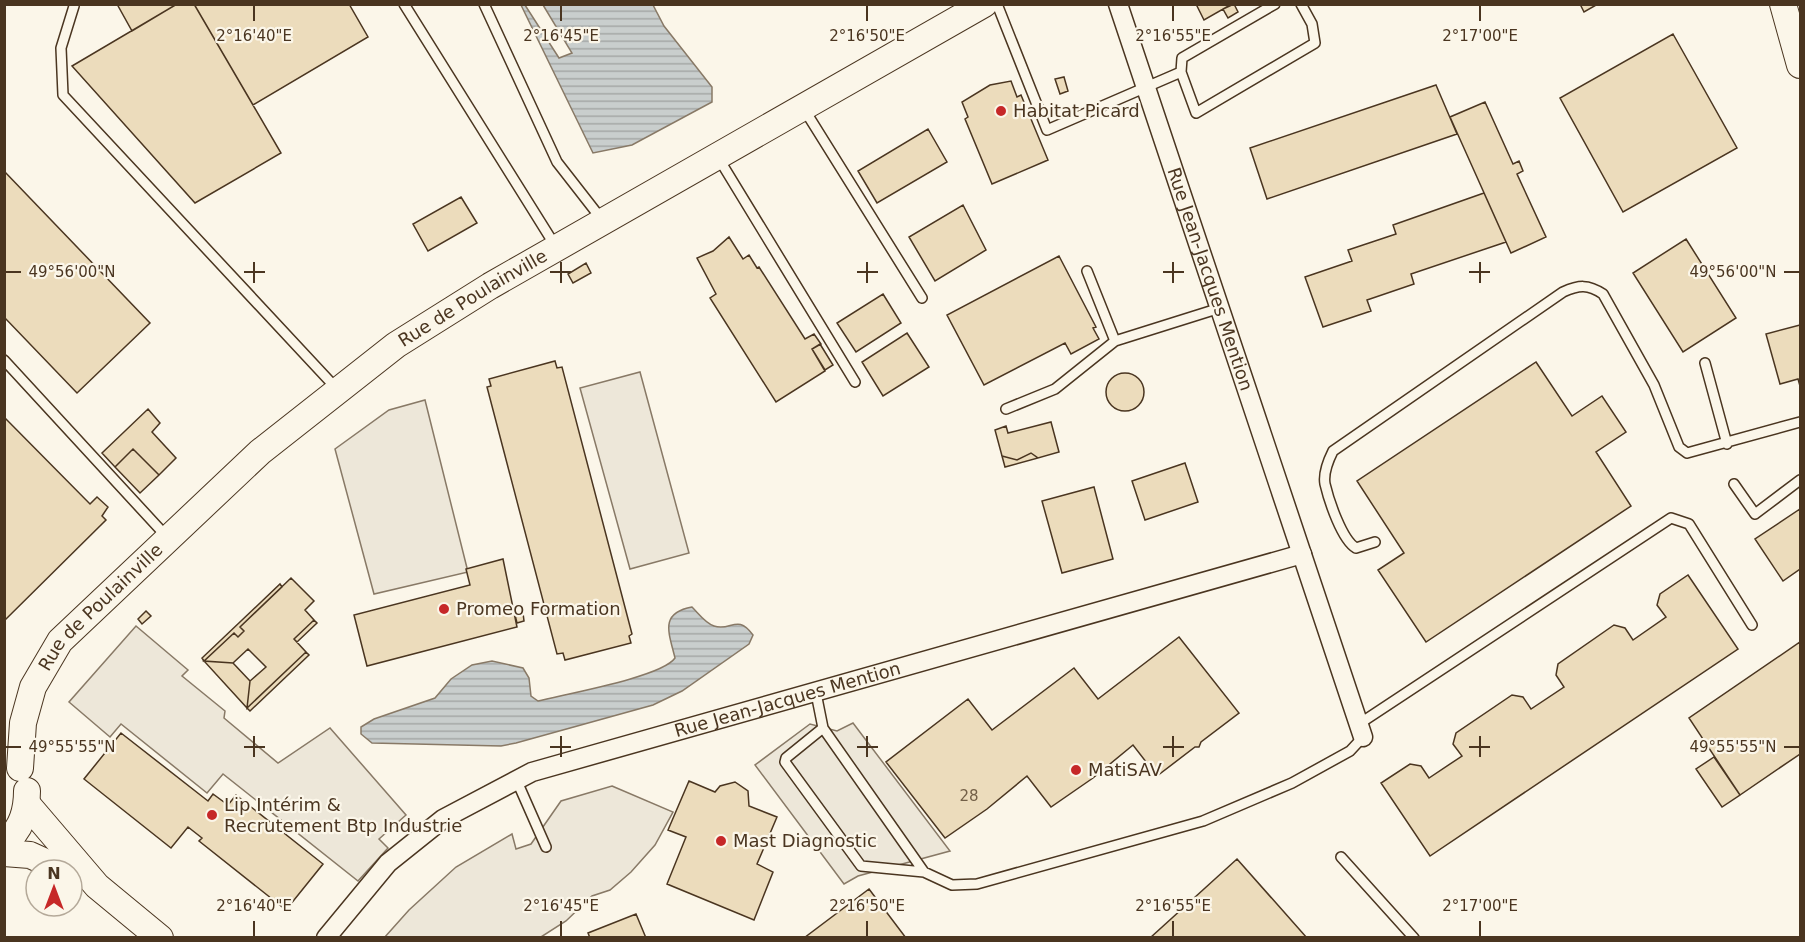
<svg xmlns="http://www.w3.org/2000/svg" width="1805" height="942" font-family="'DejaVu Sans',sans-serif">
<defs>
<pattern id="water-rules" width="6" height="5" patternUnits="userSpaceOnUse" patternTransform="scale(1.5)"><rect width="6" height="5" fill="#c9cecd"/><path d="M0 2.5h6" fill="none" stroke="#a5a8a6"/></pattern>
</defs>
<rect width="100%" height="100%" fill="#fbf6e9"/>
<!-- parking -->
<path fill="#ede7d9" stroke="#887966" stroke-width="1.5" d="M640 372 689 553 630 569 580 388Z
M425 400 468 572 374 594 335 449 389 410Z
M136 626 188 670 182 676 225 711 224 718 278 763 330 728 406 815 379 839 388 848 358 881 223 774 207 793 121 724 110 737 69 702Z
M853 723 950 851 858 876 844 884 755 765 810 724 837 731Z
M612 786 673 812 655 845 631 872 610 890 592 896 566 921 541 937 384 938 409 910 456 867 512 834 516 849 531 844 561 801Z"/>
<!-- water -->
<path fill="url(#water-rules)" stroke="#887966" stroke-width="1.5" d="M521 5H525L559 58 572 53 543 5H653L664 26 712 87V102L632 145 593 153Z
M692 607C699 614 705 623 714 626 731 632 737 613 753 635L749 644 682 691 653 705 516 743 501 746 372 743 361 734V727L374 719 435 698 451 679 472 665 492 661 523 668 529 678 531 696 538 701C565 694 662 677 675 658 669 633 659 613 692 607Z"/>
<!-- building -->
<path fill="#ecdcbc" stroke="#4a3520" stroke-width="1.5" d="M117 4H177L132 31Z
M177 4H194L281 153 195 203 72 66Z
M194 4H349L368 37 253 105Z
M1196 4H1232L1204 20Z
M1234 4 1238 12 1228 18 1223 9Z
M1580 4H1598L1584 12Z
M1673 34 1737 148 1623 212 1560 98Z
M1064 77 1068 91 1060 94 1055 79Z
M1011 81 1017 97 1021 95 1048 160 992 184 965 119 968 117 962 102 990 85Z
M1436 85 1457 134 1267 199 1250 148Z
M1485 102 1513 164 1519 161 1523 171 1517 174 1546 237 1511 253 1450 117Z
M928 129 947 162 877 203 858 171Z
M4 171 150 323 77 393 4 317Z
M1484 193 1506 242 1411 274 1414 284 1367 300 1371 311 1323 327 1305 277 1352 261 1348 250 1396 234 1393 225Z
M461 197 477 223 428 251 413 224Z
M963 205 986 250 935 281 909 237Z
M729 237 743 259 749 255 757 268 759 267 805 339 814 334 821 344 812 349 825 371 776 402 710 298 716 294 697 258 713 251Z
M1686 239 1736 318 1683 352 1633 273Z
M1059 256 1096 327 1093 328 1099 339 1071 354 1065 343 984 385 947 315Z
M586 263 591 273 573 283 568 274Z
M883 294 901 323 856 352 837 323Z
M1800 325V386L1798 379 1780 384 1766 334Z
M907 333 929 367 883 396 862 362Z
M820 344 833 365 825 370 812 349Z
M555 361 557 368 562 367 632 634 629 636 631 643 565 660 563 653 557 654 487 387 491 386 489 379Z
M1536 362 1572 416 1602 396 1626 432 1596 452 1631 506 1426 642 1378 570 1404 553 1357 481Z
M1106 392a19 19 0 1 1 38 0a19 19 0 1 1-38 0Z
M148 409 160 423 152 432 176 458 159 475 133 449 115 467 102 453Z
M4 417 90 504 97 497 108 507 102 516 106 520 4 621Z
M1051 422 1059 452 1038 458 1031 453 1017 460 1002 456 995 430 1006 426 1008 433Z
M133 449 159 475 140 493 115 467Z
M1031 453 1038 458 1005 467 1002 456 1017 460Z
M1185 463 1198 502 1145 520 1132 481Z
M1094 487 1113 559 1062 573 1042 501Z
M1800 509V569L1783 581 1755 539Z
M503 559 517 627 367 666 354 615 470 585 466 569Z
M1688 575 1738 649 1430 856 1381 783 1410 764 1421 766 1429 778 1462 756 1453 744 1456 733 1512 695 1523 697 1531 709 1564 687 1556 675 1558 664 1614 625 1625 628 1633 640 1666 617 1657 605 1660 594Z
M291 578 314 601 305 610 314 620 294 639 306 652 247 708 250 681 266 667 248 649 233 663 204 661 234 633 238 637 244 631 240 627Z
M280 584 282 587 240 627 244 631 238 637 234 633 204 661 202 658Z
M146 611 151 616 142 624 138 619Z
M523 613 524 621 517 623 515 615Z
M314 620 317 623 297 642 294 639Z
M1179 637 1239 713 1201 742 1199 747H1195L1157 776 1133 745 1093 778 1051 807 1027 776 987 809 945 838 886 762 968 699 992 730 1074 668 1098 699Z
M1800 642V754L1740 795 1689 718Z
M306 652 309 655 250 711 247 708Z
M204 661 233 663 250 681 247 708Z
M121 733 208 801 213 794 228 805 236 795 323 864 286 910 199 841 202 838 188 827 171 848 84 779Z
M1714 757 1740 795 1722 807 1696 769Z
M689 781 715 792 720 786 735 782 748 791 749 806 777 817 757 864 773 872 754 920 667 884 686 837 668 830Z
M1237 859 1307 938H1150Z
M869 889 906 938H804Z
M636 914 646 938H590L588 933Z"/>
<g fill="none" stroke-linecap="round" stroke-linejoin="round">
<!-- lane casing -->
<g stroke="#4a3520" stroke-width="12">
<path id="lane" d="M404 4 556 247
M484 4 557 162 603 221
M997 4 1047 130 1181 72
M1275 4 1182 58 1181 72 1196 113 1315 43 1312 24 1301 4
M74 6 61 48 63 95 336 388
M804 109 922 298
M719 159 855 382
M1087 271 1115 341
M4 360 167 537
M1705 363 1727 444
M1006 409 1055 389 1115 341 1220 308
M1734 484 1755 514 1800 480
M1375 542 1356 548C1342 540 1329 501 1325 484 1323 473 1328 461 1333 451L1563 292C1579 285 1588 284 1603 294L1654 385 1679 447 1687 453 1800 422
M816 693 823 728 924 872
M1359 724 1671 518 1689 524 1752 625
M823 728 786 758 785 762 861 866 924 872 952 885 977 884 1203 821 1292 783 1350 751 1363 737
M516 779 546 847
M1341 857 1414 938"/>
</g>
<!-- street casing -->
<g stroke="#4a3520" stroke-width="21">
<g id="street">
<path id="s1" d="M1118 4 1363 737"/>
<path id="s2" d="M326 938 388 863 443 819 532 772 1302 554"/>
</g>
</g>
<!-- secondary casing -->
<g stroke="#4a3520" stroke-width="28">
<g id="secondary">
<path d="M1783 4 1800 65"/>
<path id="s3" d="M20 768 23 723 33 687 60 641 260 452 396 345 490 286 984 4"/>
<path d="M27 804 97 886 160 938"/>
<path d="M4 843C21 831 27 810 27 791"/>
<path d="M4 853 30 855 63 870"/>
</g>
</g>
<!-- lane -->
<use href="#lane" stroke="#fbf6e9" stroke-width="9"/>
<!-- street -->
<use href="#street" stroke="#fbf6e9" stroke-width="18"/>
<!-- secondary -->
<use href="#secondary" stroke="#fbf6e9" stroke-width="26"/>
</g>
<!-- ticks -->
<path fill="none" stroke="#4a3520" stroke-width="2" d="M254 6V21M561 6V21M867 6V21M1173 6V21M1480 6V21M254 262V283M561 262V283M867 262V283M1173 262V283M1480 262V283M6 272H21M244 272H265M550 272H571M857 272H878M1163 272H1184M1469 272H1490M1784 272H1799M254 736V757M561 736V757M867 736V757M1173 736V757M1480 736V757M6 747H21M244 747H265M550 747H571M857 747H878M1163 747H1184M1469 747H1490M1784 747H1799M254 921V936M561 921V936M867 921V936M1173 921V936M1480 921V936"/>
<!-- markers -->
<g fill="#c62828" stroke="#fbf6e9" stroke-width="2">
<circle cx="1001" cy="111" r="6"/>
<circle cx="444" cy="609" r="6"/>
<circle cx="1076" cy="770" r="6"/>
<circle cx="212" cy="815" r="6"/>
<circle cx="721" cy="841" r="6"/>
</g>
<g text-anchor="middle" stroke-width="4.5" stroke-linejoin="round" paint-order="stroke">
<!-- number labels -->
<g font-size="15" fill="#725f47">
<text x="969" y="801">28</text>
</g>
<!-- poi labels -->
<g font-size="18" fill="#4a3520" stroke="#fbf6e9" text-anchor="start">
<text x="1013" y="117">Habitat Picard</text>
<text x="456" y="615">Promeo Formation</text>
<text x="1088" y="776">MatiSAV</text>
<text x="224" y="811">Lip Intérim &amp;<tspan x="224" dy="21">Recrutement Btp Industrie</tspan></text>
<text x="733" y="847">Mast Diagnostic</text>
</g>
<!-- street labels -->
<g font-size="18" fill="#4a3520" stroke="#fbf6e9">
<text dy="6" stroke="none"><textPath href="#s1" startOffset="290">Rue Jean-Jacques Mention</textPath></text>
<text dy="6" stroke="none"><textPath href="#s3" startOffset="674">Rue de Poulainville</textPath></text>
<text dy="6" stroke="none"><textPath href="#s3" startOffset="188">Rue de Poulainville</textPath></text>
<text dy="6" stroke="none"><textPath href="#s2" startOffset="534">Rue Jean-Jacques Mention</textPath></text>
</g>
</g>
<g font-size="15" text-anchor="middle" fill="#4a3520" stroke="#fbf6e9" stroke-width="4.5" stroke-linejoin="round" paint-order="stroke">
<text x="254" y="41">2°16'40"E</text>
<text x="561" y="41">2°16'45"E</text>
<text x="867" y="41">2°16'50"E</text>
<text x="1173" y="41">2°16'55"E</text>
<text x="1480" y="41">2°17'00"E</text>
<text x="72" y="277">49°56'00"N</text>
<text x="1733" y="277">49°56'00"N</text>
<text x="72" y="752">49°55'55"N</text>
<text x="1733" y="752">49°55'55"N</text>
<text x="254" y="911">2°16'40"E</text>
<text x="561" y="911">2°16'45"E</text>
<text x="867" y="911">2°16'50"E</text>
<text x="1173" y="911">2°16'55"E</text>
<text x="1480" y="911">2°17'00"E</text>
</g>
<!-- border -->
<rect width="1805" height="942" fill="none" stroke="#4a3520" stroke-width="12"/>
<!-- north arrow -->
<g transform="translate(54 888)"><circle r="28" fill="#fbf6e9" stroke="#b4a999" stroke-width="1.5"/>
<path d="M0-4.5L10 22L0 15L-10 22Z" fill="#c62828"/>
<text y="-9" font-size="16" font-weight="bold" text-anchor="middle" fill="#4a3520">N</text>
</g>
</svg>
